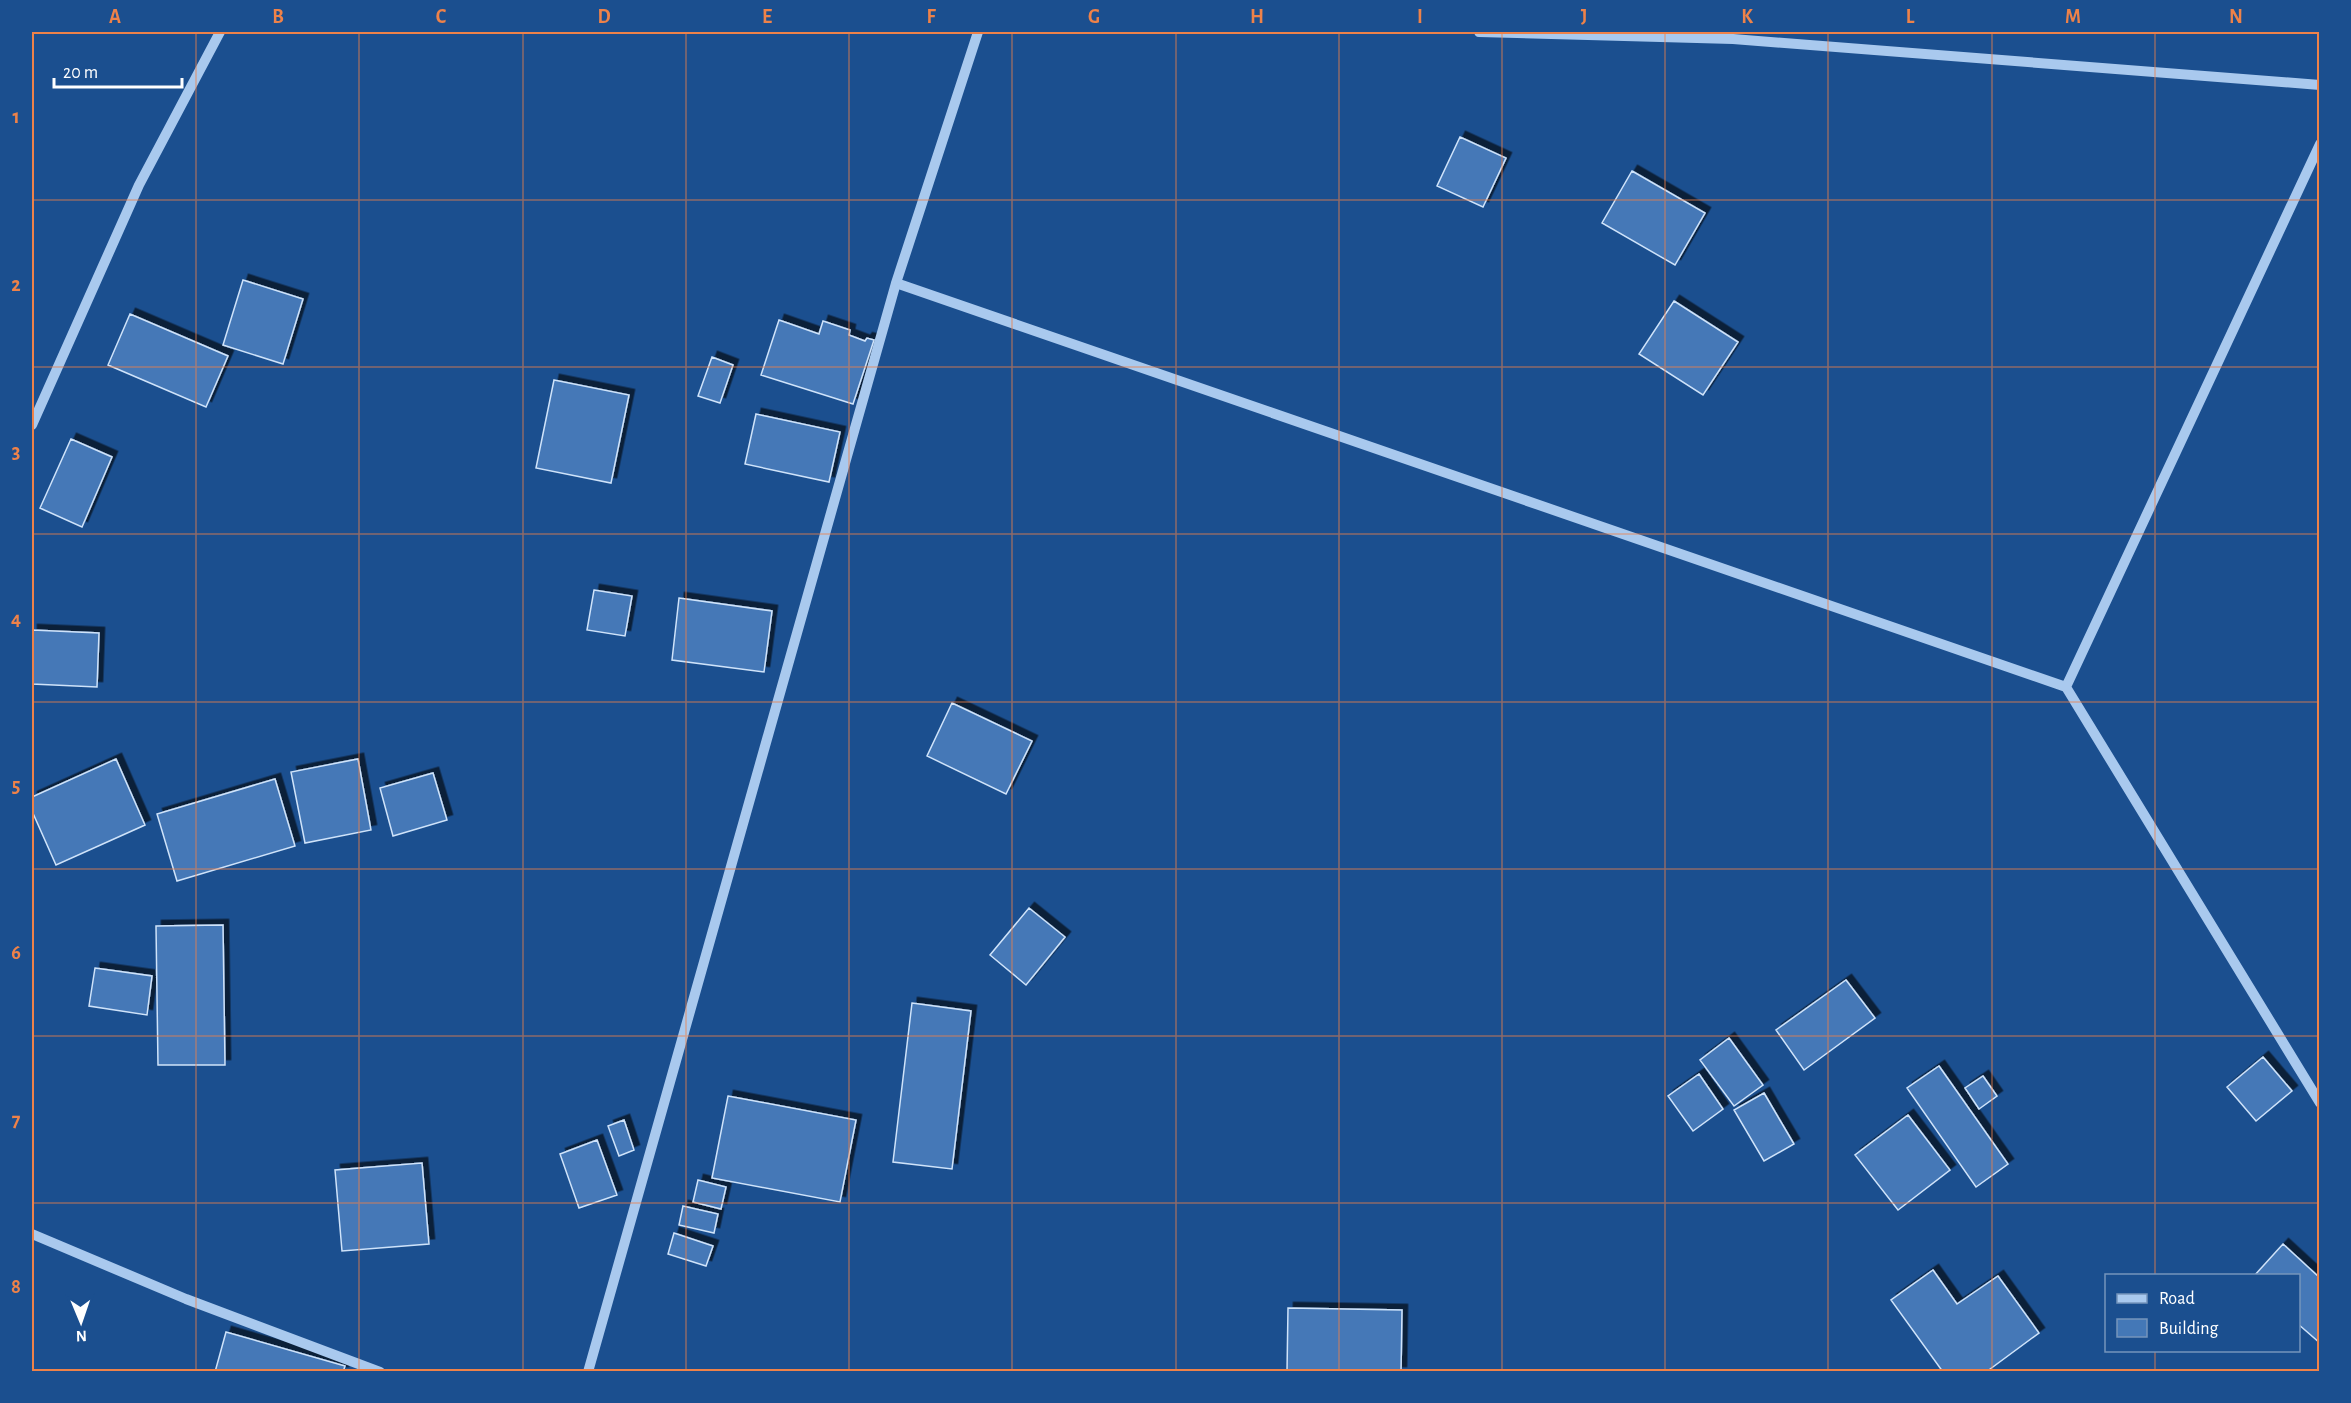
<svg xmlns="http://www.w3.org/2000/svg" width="2351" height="1403" font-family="'Alegreya Sans',sans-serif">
<defs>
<filter id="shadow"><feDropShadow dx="5.5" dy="-5.5" stdDeviation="0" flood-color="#0009"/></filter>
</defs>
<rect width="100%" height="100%" fill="#1b4f8f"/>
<!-- building -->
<path fill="#4478b7" stroke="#cfe3fa" stroke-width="1.5" filter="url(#shadow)" d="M1460 137 1506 158 1483 207 1437 186Z
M1632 171 1705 213 1675 265 1602 223Z
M243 280 303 299 283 364 223 345Z
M1674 301 1738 342 1703 395 1639 354Z
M130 314 228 356 206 407 108 365Z
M779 320 819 334 823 321 850 330 849 335 865 341 867 338 874 340 853 404 761 375Z
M712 357 733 365 720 403 698 396Z
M554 380 629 395 611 483 536 468Z
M756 414 840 432 829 482 745 464Z
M71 439 112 457 82 527 40 508Z
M594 590 632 596 625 636 587 630Z
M679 598 772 611 764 672 672 660Z
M32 630 99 633 97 687 32 684Z
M952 703 1032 741 1006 794 927 756Z
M116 759 145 825 56 865 32 811V797Z
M358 759 371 830 305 843 291 772Z
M433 773 447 820 393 836 380 788Z
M275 779 295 846 177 881 157 814Z
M1029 908 1065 937 1026 985 990 955Z
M223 925 225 1065H158L156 926Z
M95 968 152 976 147 1015 89 1006Z
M1846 980 1875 1018 1804 1070 1776 1030Z
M912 1003 971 1011 952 1169 893 1162Z
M1729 1038 1763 1085 1734 1106 1700 1060Z
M2263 1057 2292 1091 2256 1121 2227 1087Z
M1939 1066 2008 1164 1976 1187 1907 1088Z
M1699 1074 1723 1109 1693 1131 1668 1096Z
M1983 1076 1997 1096 1979 1109 1965 1088Z
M1764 1093 1794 1144 1764 1161 1734 1110Z
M728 1096 856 1120 840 1202 712 1178Z
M1908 1115 1950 1170 1898 1210 1855 1155Z
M624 1120 634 1150 619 1156 608 1126Z
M597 1140 617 1195 579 1208 560 1154Z
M422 1163 429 1244 342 1251 335 1170Z
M698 1180 726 1187 721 1209 693 1202Z
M683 1206 718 1214 714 1233 679 1225Z
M674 1233 713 1246 706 1266 668 1254Z
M2283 1244 2320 1278V1343L2298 1324V1276H2254Z
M1933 1270 1957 1304 1998 1276 2039 1333 1986 1372H1943L1891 1300Z
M1288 1308 1402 1310 1401 1372H1287Z
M226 1332 345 1366 343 1372H215Z"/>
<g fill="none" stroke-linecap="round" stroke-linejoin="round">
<!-- minor -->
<path stroke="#a9c9ee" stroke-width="10" d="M1479 32 1733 39 2320 85
M896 283 2066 687 2320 1103
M32 425 139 185 220 32
M2066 687 2320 144
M32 1234 186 1299 380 1372
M588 1372 896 283 978 32"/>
</g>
<!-- grid -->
<path fill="none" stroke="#ee8249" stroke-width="1.5" stroke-opacity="0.55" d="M196 32V1372M359 32V1372M523 32V1372M686 32V1372M849 32V1372M1012 32V1372M1176 32V1372M1339 32V1372M1502 32V1372M1665 32V1372M1828 32V1372M1992 32V1372M2155 32V1276M32 200H2320M32 367H2320M32 534H2320M32 702H2320M32 869H2320M32 1036H2320M32 1203H2320M2155 1350V1372"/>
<!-- border -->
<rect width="2351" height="1403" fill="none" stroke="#1b4f8f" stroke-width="66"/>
<!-- legend -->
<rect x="2105" y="1274" width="195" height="78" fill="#1b4f8f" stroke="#7695bc" stroke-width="1.5"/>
<rect x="2117" y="1294" width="30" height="9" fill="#a9c9ee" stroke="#7695bc" stroke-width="1.5"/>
<text x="2159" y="1304" font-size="18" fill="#ffffff">Road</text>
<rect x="2117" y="1319" width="30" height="18" fill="#4478b7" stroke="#7695bc" stroke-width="1.5"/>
<text x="2159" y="1334" font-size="18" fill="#ffffff">Building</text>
<!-- north arrow -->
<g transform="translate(81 1322) rotate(178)" stroke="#1b4f8f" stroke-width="4.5" paint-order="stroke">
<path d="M0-4.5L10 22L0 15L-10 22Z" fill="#ffffff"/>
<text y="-9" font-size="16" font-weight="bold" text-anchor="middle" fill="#ffffff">N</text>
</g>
<!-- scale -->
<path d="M54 78v9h128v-9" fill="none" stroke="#ffffff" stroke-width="3"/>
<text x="63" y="78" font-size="18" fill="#ffffff" stroke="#1b4f8f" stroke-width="4.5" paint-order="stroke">20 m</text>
<rect x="33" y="33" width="2285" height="1337" fill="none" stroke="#ee8249" stroke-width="2"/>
<g font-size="20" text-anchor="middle" font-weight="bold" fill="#ee8249">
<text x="115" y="23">A</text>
<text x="278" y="23">B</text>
<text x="441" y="23">C</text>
<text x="604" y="23">D</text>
<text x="767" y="23">E</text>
<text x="931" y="23">F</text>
<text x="1094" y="23">G</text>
<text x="1257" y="23">H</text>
<text x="1420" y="23">I</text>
<text x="1584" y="23">J</text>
<text x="1747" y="23">K</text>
<text x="1910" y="23">L</text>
<text x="2073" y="23">M</text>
<text x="2236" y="23">N</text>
<text x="16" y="123">1</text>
<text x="16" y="291">2</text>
<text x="16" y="458">3</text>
<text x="16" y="625">4</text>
<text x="16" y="792">5</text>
<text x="16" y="959">6</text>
<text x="16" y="1126">7</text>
<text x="16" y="1293">8</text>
</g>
</svg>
